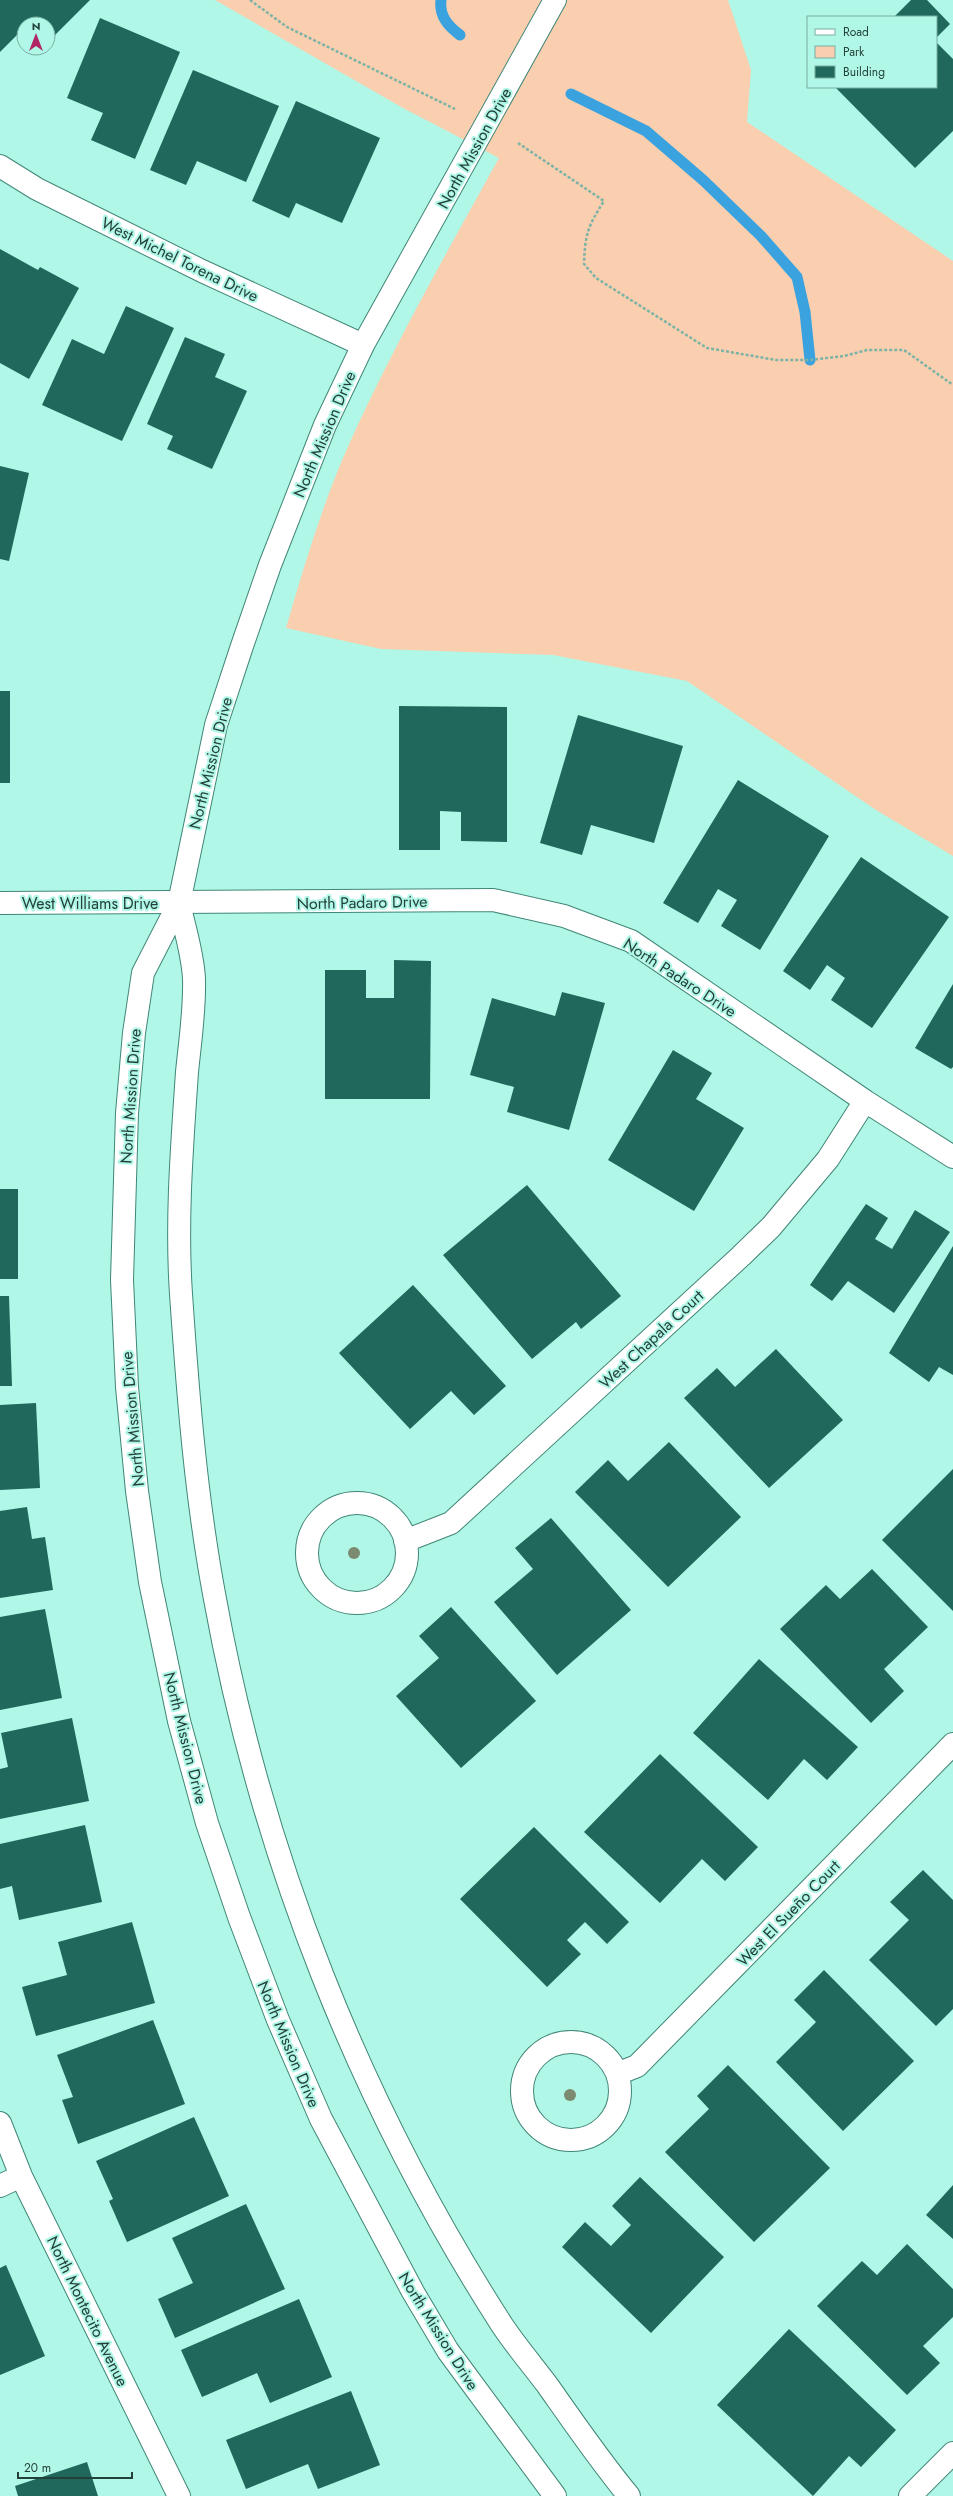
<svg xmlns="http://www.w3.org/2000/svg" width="953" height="2496" font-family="Jost,sans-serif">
<rect width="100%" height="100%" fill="#b0f7e7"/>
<!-- green -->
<path fill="#facfaf" d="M215 0H728L751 70 747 122 953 261V856L876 810 687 681 553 655 381 649 286 628C304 566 323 502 350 442 394 345 447 252 499 158L403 108Z"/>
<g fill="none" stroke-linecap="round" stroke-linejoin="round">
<!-- stream -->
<path stroke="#3aa3df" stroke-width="11" d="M441 0C439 16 448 26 460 35
M571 94 646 131 703 180 761 236 797 277 805 312 810 360"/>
</g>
<!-- building -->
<path fill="#1f685b" d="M0 0H90L49 41 48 24H32L30 22 24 24V28L0 52Z
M911 0H927L950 24 936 38V17H894Z
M100 18 180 52 135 159 91 140 103 113 67 98Z
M936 42 953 59V131L915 168 835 87H936Z
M193 70 279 106 246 182 197 161 186 185 150 170Z
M296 101 380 138 342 223 296 203 289 218 252 201Z
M0 249 38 270 40 267 79 288 29 379 0 363Z
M126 306 174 328 122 441 42 405 72 339 104 354Z
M185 337 225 354 215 377 247 391 212 469 167 449 173 436 147 424Z
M0 466 29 473 9 561 0 559Z
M0 691H10V783H0Z
M399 706 507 707V842L461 841V812L440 811V850H399Z
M578 715 683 746 654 843 591 825 582 855 540 843Z
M738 780 829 836 760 950 721 926 737 900 718 889 698 923 663 903Z
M861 857 949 917 872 1028 831 1000 845 978 827 965 810 990 783 971Z
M394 960 431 961 430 1099H325V970H366V998H394Z
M953 984V1067L951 1069 915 1048Z
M562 992 605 1003 569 1130 507 1112 514 1087 470 1075 492 998 555 1016Z
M673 1050 712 1073 696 1099 744 1128 694 1211 608 1160Z
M527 1185 621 1296 581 1329 576 1322 532 1359 443 1255Z
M0 1189H18V1279H0Z
M866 1204 888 1218 875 1239 892 1249 915 1210 950 1232 894 1313 848 1281 832 1301 810 1285Z
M953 1246V1375L939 1367 929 1382 889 1353Z
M413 1285 506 1386 474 1415 451 1391 410 1429 339 1353Z
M0 1296H9L12 1386H0Z
M776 1349 843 1420 769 1488 684 1398 717 1368 735 1387Z
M36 1403 40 1488 0 1490V1405Z
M669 1442 741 1517 668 1587 575 1492 608 1460 628 1481Z
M953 1469V1611L882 1540Z
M27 1507 32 1539 45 1537 53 1590 0 1598V1511Z
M551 1518 631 1610 557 1675 494 1602 533 1569 515 1548Z
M872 1569 928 1627 884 1669 904 1691 871 1723 780 1629 826 1585 840 1599Z
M451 1607 536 1701 461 1768 396 1696 439 1658 419 1636Z
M45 1609 62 1698 0 1710V1617Z
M759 1659 858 1747 827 1780 804 1759 768 1800 693 1733Z
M72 1718 89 1801 0 1819V1769L8 1767 1 1733Z
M660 1754 758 1847 725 1881 702 1859 660 1903 584 1832Z
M85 1825 102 1902 19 1920 12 1886 0 1889V1844Z
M534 1827 629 1922 607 1944 585 1922 567 1940 581 1954 547 1987 460 1899Z
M923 1870 953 1900V2009L936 2026 869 1960 909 1920 890 1902Z
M132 1922 155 2003 36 2036 22 1987 67 1975 58 1942Z
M824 1970 914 2061 843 2131 776 2062 816 2022 794 2000Z
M153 2020 185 2104 78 2144 62 2100 73 2097 57 2055Z
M728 2065 830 2168 754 2242 665 2152 709 2109 697 2096Z
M194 2117 229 2196 127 2242 109 2201 113 2199 96 2161Z
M640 2177 724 2257 651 2333 562 2247 585 2222 611 2246 631 2225 612 2206Z
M953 2185V2239L926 2215Z
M246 2204 285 2289 175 2338 158 2299 193 2283 172 2238Z
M907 2244 953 2289V2317L923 2346 940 2363 907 2395 817 2306 862 2261 877 2275Z
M6 2265 45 2356 0 2375V2268Z
M299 2299 332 2377 270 2403 257 2373 202 2397 181 2350Z
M789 2329 896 2430 861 2467 849 2456 813 2496 717 2405Z
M351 2391 380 2465 318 2489 308 2464 246 2489 226 2440Z
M87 2462 98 2496H18L15 2486Z"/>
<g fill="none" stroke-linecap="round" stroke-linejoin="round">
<!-- street casing -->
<g stroke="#408677" stroke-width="24">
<path id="street" d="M0 166 37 189 202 271 363 345
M0 903 493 900 564 916 631 941 865 1101 953 1157
M307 1553a50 50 0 1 1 100 0a50 50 0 1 1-100 0Z
M405 1541 451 1523 741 1256 771 1227 828 1159 865 1101
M522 2091a49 49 0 1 1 98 0a49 49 0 1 1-98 0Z
M617 2074 637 2066 953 1744
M0 2123 21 2176 179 2496
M0 2186 21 2176
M910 2496 953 2453"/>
</g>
<!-- secondary casing -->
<g stroke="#408677" stroke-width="24">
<path id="secondary" d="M555 0 363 345 325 425 270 565 242 646 216 725 179 903 143 973 134 1033 127 1113 122 1280 127 1387 137 1491 150 1582 179 1721 207 1823 239 1917 278 2020 321 2119 413 2292 448 2351 555 2496
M179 903C184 927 193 954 194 979 195 1009 190 1042 187 1072 182 1146 176 1220 181 1294 188 1396 196 1499 215 1599 262 1858 360 2104 502 2325 516 2346 533 2366 548 2386 574 2423 600 2461 629 2496"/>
</g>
<!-- path -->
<path stroke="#7bb3a6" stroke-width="2.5" stroke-dasharray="3 2" stroke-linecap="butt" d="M250 0 287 27 455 109
M518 143 604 201C588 226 585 234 584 264L596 278 707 348 776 360H810L844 356 867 350H904L953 385"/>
<!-- street -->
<use href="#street" stroke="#fff" stroke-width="22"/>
<!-- secondary -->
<use href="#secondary" stroke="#fff" stroke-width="22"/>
</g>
<!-- trees -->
<g fill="#7c8a72">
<circle cx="354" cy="1553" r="6"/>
<circle cx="570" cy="2095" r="6"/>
</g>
<g text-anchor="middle" stroke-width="4" stroke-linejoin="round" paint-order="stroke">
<!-- street labels -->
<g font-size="16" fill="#23403a" stroke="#b0f7e7">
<text transform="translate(474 148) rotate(-61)" y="6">North Mission Drive</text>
<text transform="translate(180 259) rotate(26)" y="6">West Michel Torena Drive</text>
<text transform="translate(324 434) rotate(-67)" y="6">North Mission Drive</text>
<text transform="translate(210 763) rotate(-76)" y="6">North Mission Drive</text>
<text transform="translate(362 902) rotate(-1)" y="6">North Padaro Drive</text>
<text x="90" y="909">West Williams Drive</text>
<text transform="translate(680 977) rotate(33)" y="6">North Padaro Drive</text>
<text transform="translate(130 1096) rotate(-86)" y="6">North Mission Drive</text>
<text transform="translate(651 1339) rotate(-43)" y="6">West Chapala Court</text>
<text transform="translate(132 1419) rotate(-95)" y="6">North Mission Drive</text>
<text transform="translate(186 1738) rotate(76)" y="6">North Mission Drive</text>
<text transform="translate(788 1913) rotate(-46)" y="6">West El Sueño Court</text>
<text transform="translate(289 2044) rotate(67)" y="6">North Mission Drive</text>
<text transform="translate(88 2311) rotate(64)" y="6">North Montecito Avenue</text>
<text transform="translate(439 2331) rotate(58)" y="6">North Mission Drive</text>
</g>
</g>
<!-- legend -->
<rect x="807" y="16" width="130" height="72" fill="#b0f7e7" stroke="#78aea2"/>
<rect x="815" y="29" width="20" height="6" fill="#ffffff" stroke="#78aea2"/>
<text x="843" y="36" font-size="12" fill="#23403a">Road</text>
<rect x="815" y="46" width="20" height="12" fill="#facfaf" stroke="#78aea2"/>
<text x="843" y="56" font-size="12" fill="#23403a">Park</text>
<rect x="815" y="66" width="20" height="12" fill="#1f685b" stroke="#78aea2"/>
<text x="843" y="76" font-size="12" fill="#23403a">Building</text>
<!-- north arrow -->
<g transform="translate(36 36)"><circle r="19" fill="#b0f7e7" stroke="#78aea2"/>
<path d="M0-3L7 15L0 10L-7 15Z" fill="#af2565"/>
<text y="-6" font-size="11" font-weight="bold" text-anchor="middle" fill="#23403a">N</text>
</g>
<!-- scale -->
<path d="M18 2472v6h114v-6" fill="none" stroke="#23403a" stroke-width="2"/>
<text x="24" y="2472" font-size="12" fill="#23403a" stroke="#b0f7e7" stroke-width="3" paint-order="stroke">20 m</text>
</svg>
